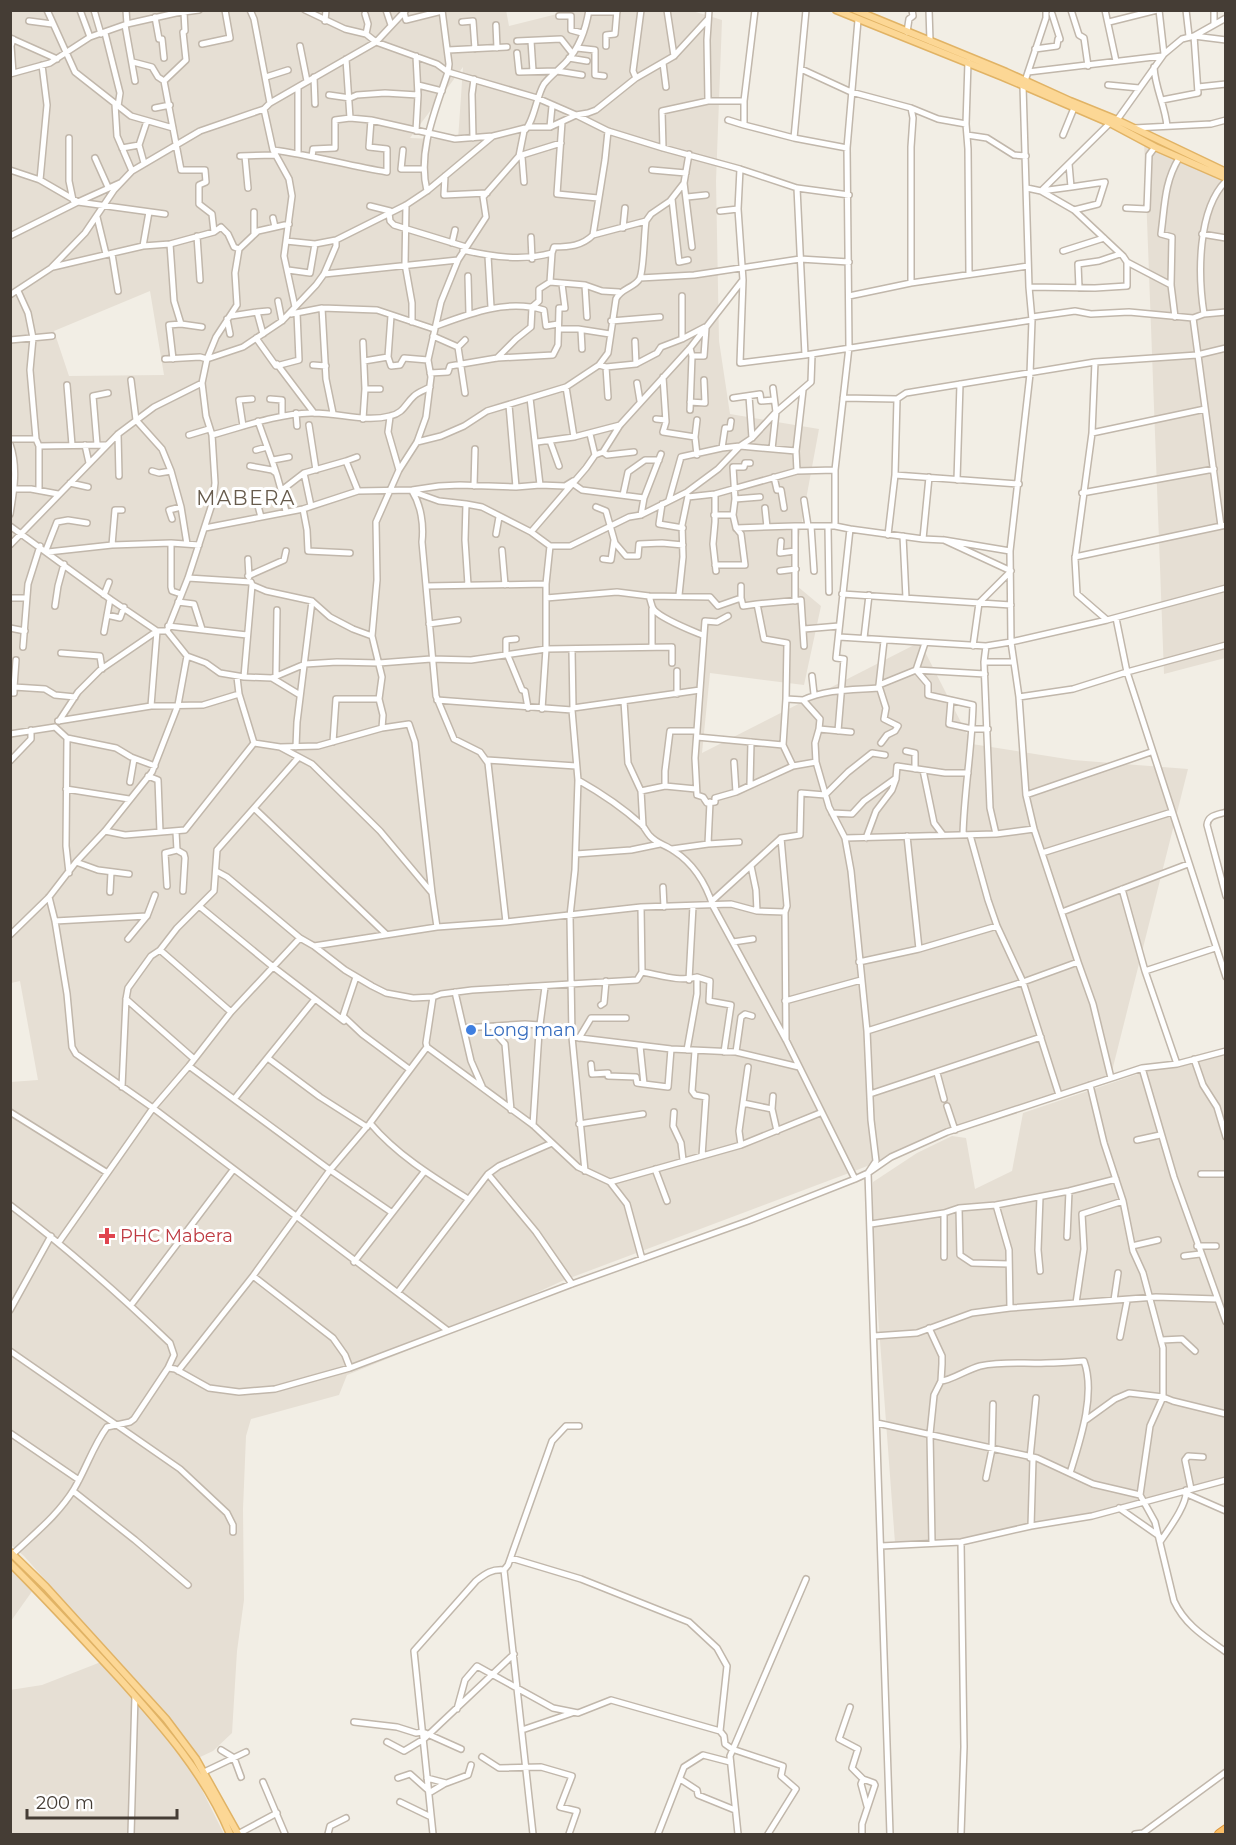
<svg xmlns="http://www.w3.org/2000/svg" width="1236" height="1845" font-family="Montserrat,sans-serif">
<rect width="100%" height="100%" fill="#f2eee5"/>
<!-- residential -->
<path fill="#e6dfd4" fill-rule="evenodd" d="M506 10 509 26 557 14 560 11 689 10 722 20 716 181 719 341 730 414 819 429 791 581 821 606 804 685 710 673 702 753 920 642 972 744 1073 760 1188 769 1111 1075 953 1132 857 1170 562 1281 429 1342 347 1375 339 1395 251 1419 246 1436 243 1509 244 1600 237 1651 232 1733 213 1751 198 1758 147 1708 92 1633 24 1556 11 1545V1082L38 1080 20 981 11 983V11ZM463 67 458 140 410 138ZM150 291 164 375 69 376 54 331Z
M1144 140 1226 177 1225 658 1164 674Z
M1225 1049V1484L1049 1526 957 1540 895 1543 872 1233 873 1182 917 1153 952 1136 966 1138 975 1189 1012 1171 1023 1113 1141 1073 1151 1068 1180 1063Z
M11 1569 33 1590 11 1621Z
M101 1662 172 1742 196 1778 224 1834H11L10 1690 42 1685Z"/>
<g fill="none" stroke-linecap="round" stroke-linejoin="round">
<!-- minor casing -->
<g stroke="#c1b7ab" stroke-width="8">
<path id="minor" d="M47 10 75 72 131 116 173 128
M80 10 90 37
M94 10 101 34
M126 10 127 24
M250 10 254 19 270 103
M305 10 345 29 366 34 376 42 437 64 448 72 537 98 576 115 608 131 663 148 740 169 797 188 849 195
M386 10 391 25
M667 10 674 56
M755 10 744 101V125L794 138 847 148
M929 10 930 41
M1071 10 1079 35 1084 38 1088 66
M1105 10 1116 61
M1159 10 1164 54
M1186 10 1189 36
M1214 10V23
M404 12 406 20 442 11
M589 12H617
M365 14 368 24 366 34
M559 16H571V30L582 33
M155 17 159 39H162L164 58
M29 21 52 24
M325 21 326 10
M462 22 473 21 475 49
M1109 22 1157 10
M125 25 135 81
M496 25 497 48
M907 32 909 19 913 16 912 10
M105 33 120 93 118 106
M10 38 57 59
M517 41 561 39 572 53
M531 41 533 71
M202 44 230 38 225 10
M300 46 307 81
M606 46V35L615 34 617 10
M577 48 595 50V75L604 76
M1035 49 1057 46 1058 39H1060L1052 14
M448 50 507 47
M517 53 519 72 557 71 582 75
M416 56 418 95 416 131
M569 58 587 61
M346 59 350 118 371 120 455 139 493 136
M133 62 152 67 158 77 164 81 181 170H205L206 182 199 185V204L212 214 214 232
M968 62 966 124 968 149 969 274
M663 63 666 87
M1154 67C1155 88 1165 105 1167 126
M801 69 851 92 911 108 938 119 966 124
M1028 72 1162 56
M13 73 11 46 13 39
M10 74 50 63 90 37 127 24 176 13 199 10
M266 77 288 70
M314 77 315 104
M636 78 633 71 641 10
M164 81 186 60 183 32 185 31 184 12
M1025 81 1046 18V10
M418 85 442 91
M1108 85 1139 88
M1023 86 1029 287 1032 320 1030 374 1010 551 1011 642 1019 697 1026 795 1034 829 1078 962
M1198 87 1226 84
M329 95 350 98 357 95 385 93 418 95
M1162 100 1198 93 1194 36 1226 40
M708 101 707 40 709 10
M115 104 117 136 132 171
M155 108 170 105
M264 109 273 150 289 179 292 196 284 256 295 307
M728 120 744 125
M1117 120 1164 54 1182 39 1194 36 1226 18
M562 122 557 194 598 198
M550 127 552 106
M1134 128 1211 124 1226 120
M967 135 987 138 1014 155 1026 156
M1063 135 1074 108
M69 138V181L73 200
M473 138 472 94 474 79
M794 138 806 10
M139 145 144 163
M122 148 139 145 147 121
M663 148 662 111 708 101H744
M273 150C312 155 349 166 387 172V149L369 147 371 120
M403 150 401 169H424
M298 153V87
M689 154 684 183 692 247
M240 156 275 155
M245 156 248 188
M519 156 561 143
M312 157 313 149 335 148V120L350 118
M522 157 524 182
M95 158 108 187
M1069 164 1071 187 1105 182 1098 204 1074 210
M740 169 738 209 743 280 740 363 805 355 1032 320
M10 170 40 180 78 202 120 183
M652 170 686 173
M445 176 444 195 487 193
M40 180 47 105 42 65
M1071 187 1041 191 1074 210 1123 256 1127 262 1171 285
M797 188 805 355
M1027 188 1041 191 1110 123
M427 191C417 151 436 109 448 72L449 64 442 10
M687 197 706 195
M672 199 679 262 688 260
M406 205 405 264 412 303V322
M370 206 390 211
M1126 208 1147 209 1149 155 1155 147
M720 211 738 209
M254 212V234
M389 213 390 221 394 225 466 247
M97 217 106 254
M273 218 275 227
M623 228 625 208
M1202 234 1226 238
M593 235 605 160 608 131
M10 236 78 202 165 214
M197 236 200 280
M531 237 532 259
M286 241 315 244 336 240
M452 243 455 230
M170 244 174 301 181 324 202 327
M143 246 149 212
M463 250C493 257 523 261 552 253L554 247C569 247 582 246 593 235L646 221
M1063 251 1104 238
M112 254 118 291
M488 256 491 307
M53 267 143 246 170 244 214 232 221 227 228 234 234 247 239 249
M288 270 310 273 315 244
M324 274 458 260
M468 276 469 314
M640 278 694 275 800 259 849 262
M550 282 585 285 602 291 619 292
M911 283 1028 266
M585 285 587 317
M1029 287 1095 288 1127 286V262
M1079 288 1078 264 1099 261 1120 254
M18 291 28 313 33 338 30 370 36 439 39 446V490
M10 295 51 268 85 233 114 190 132 171 200 131 264 109 270 103 376 42 406 10
M682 296V339
M849 296 911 283V147L913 118 911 108
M278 301 282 321
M322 308 326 379 333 413
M291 314 322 308 377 310 434 329
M1204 314 1226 312
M231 316 257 312
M391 316 388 357 391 366 400 365 404 358 428 360
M1032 317 1075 311 1091 314 1129 312 1193 318
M1175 317 1171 285 1172 237 1161 234C1165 205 1164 183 1179 158
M227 319 230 334
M611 321 660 317
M436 326C471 313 507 299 544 310L546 326 558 324
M559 329H578L610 334
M581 330 582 349
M263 334 257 312 268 311
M433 336 458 347 465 340
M256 338 276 366 299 360 297 313
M10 340 52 336
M635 341 636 364
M363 342 365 389 363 419
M458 347 465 393
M692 356H704L706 328
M497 358 516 339 531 327 532 307 539 301V289L550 282 552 253
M165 359 200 357 207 359 243 347 282 321 316 285 324 274 336 246V240L406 205 427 191 493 136 529 127H550L576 115 588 113 596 110 636 78 674 56 708 19
M173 359 169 325 181 324
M364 361 388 357
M277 364 314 413
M313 365 326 366
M599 365 608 353 616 299C621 288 635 288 640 278 644 268 644 234 646 221L651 214 670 201 684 183
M606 367 608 397
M430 373 448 372 450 366 497 358 553 355 558 345 559 308H565L562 284
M663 377 666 422 663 432 695 437 697 455
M131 380 136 420 162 449 171 471 181 507 187 544
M637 383 640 401
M67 385 72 445
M566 387 574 437
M365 389H380
M749 396 752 438
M530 398 540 485
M733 398 760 394 761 401 774 400
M843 398 897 399 906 393 1095 362 1197 355 1226 348
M270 399 282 400V415
M690 402 705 403 704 380
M509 405 516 487
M690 410 692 356 690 348
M296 413 297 426
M390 417 388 432 399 470
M656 419 666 420
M258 421C269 453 280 478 286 512
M309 425 316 470
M243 426 239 400 252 399
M1092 433 1095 362
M118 434 119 476
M590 434 595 455
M189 435 209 429
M212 435C245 426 277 414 311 413 337 412 364 423 390 416 404 413 405 404 414 396 418 392 425 390 430 387
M695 437 697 420
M10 439H36
M550 441 559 466
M417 442 441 436 464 426 487 411 566 387 599 365 606 367 636 364 657 353 661 347 682 339 705 327
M537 442 574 437 620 425
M10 444C18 467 14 490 10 514
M97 444 93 396 108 393
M85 445 89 463
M39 446 106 445
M722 448 725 428H730L731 421
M772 449 776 412 773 388
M256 450 267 447
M603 452 607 455 634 452
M273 460 289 457
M346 461 357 457
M250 466 272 470 276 473
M152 471 159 473 171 471
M797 471 796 451 803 390
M304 473 311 506
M895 475 1019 484
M774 477 777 490H781L784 508
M957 480 960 384
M70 483 88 487
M572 483 582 490 644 498
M474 486 475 449
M14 489H31L58 494
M282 490 304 473 346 461 358 491
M412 491C421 505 424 525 422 542L436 696 454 739 480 752 488 763 506 922
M414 492 439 501 466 504 482 507 531 532 550 546H570L629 517 641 515 687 492 718 469 740 446 752 438 776 412 811 382 812 354
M1082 493 1214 469
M715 494V522L713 544 716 571
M623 495 628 472 645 460H659
M688 497 715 494 797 471 835 470
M735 499 760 497
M669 500 681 457 722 448 740 446 796 451
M804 500 808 526
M257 502 261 517
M466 504 465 540 468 585
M662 504 659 524 683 528
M596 507 606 511 615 543 626 556H638L639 544 662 543 683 545
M765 508 767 527
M303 509 307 530 308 551 350 553
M641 515 644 498 661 454
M714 515H733
M172 519 169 510 181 507
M10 526 110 599 157 631H167L187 656 206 663 220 673 244 677 272 678 305 664 337 662 379 663 431 659 471 660 546 649 672 647V663
M811 526 814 571
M828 526 829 592
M835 526 850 529 836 658 844 659 838 731
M1221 526 1193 318 1204 314C1198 276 1197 210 1226 181
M205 528 303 509 358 491 412 490 439 486 460 485 516 487 540 485 565 486 573 481
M736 528 795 526
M850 529 923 539 944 540 1010 551
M531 532 586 468 595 455 603 452 620 425 690 348 742 281
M496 534 499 517
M888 535 895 475 897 399
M903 536 906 598
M923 539 929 477
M944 540 1011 571 979 603 973 646
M781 541 780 553 795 551
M171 543V587L172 591 181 594
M10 545 118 434 154 407 202 383
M112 545 115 510H122
M46 550 57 522 68 520 87 523
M502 550 505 585
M48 552 112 545 171 543 199 545
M1075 557 1226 525
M248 559 249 577
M603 559 611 560 614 540
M715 565H745L741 534 736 528 733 515 735 499 733 467H744L745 463H750
M780 571 796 569
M248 576 284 560 286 551
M188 578 251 582 252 585 266 591 312 601 330 617 353 629 372 636
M426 586 546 584
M741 586V598
M842 594 1011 605
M104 595 109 582
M679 595 683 557 682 525 688 496
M649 596C651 601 651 606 654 610 662 619 690 630 702 635
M10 598H26
M546 598 617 592 649 596 710 597 718 606 741 598 743 606 757 604 764 639 787 643 786 699 803 700 820 719 819 729 815 743 816 762 829 807 845 838 851 871 867 1031 871 1120 876 1161 868 1173 890 1834
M795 601V526H835V470L849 347 847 148 858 20
M178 602 194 604 202 629
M757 604 801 600 804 646
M55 606 58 586 64 564
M107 615 120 618 124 607
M728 616 717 622 705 621 695 758 697 795 703 797 707 803 715 802V798L736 792 793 766
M1107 620 1077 594 1075 559 1092 433 1205 409
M429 624 458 620
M168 626 247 635
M10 628 25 631
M804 629 839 626
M167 631 188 578 213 501 215 483 212 435 206 416 202 383 207 359 216 337 237 305 235 273 239 249 258 231 289 224
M104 632 110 599
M839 637 986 646 1011 642 1107 620 1226 588
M864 638 869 595
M925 643 916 670 928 684V695L973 705C972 749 964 792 963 835
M1226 645 1127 672 1226 977
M652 646V609
M986 646 984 662 990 808 996 834
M23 647 28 584 40 546
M572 650 573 708
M61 653 100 656 102 669
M506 655V640L516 639
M508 656 522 690 525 691 528 708
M984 662H1013
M677 671V694
M276 674 277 610
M812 676 814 694
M237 677 239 694 254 743
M244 677 252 585
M272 678 300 695
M879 685 884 641
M879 686 886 708 884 719 898 726 895 731 887 735 881 743
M14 687 16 660
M10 693H14V687L45 689 55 695 75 697
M1019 697 1073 689 1127 672 1116 618
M786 699 783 745 793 766 816 762
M437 700 572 710 573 708 700 690
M803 700C826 689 853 690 878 688L879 685 916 670 985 674
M951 700 949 724 972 729H988
M624 701 628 763 641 791 643 826
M151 706 157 631
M542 709 546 649V584L550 546
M572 710 578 780 575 870 570 916 572 1037 585 1171
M58 721 151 706 203 705 239 694
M59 721 78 692 100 670 157 631
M382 728 383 715 379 699 382 677 372 636 377 580 376 522 399 470 417 442 426 417 431 377 428 360 441 302 458 260 486 217 483 197 519 156 524 131C534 123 536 97 544 84 550 76 560 69 567 61 579 48 586 28 589 10
M819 729 851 732
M10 734 55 727 67 738 116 748 131 757 155 766
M697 737 783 745
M67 738 66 846 69 873
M333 742 336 699H379
M254 743 280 747 312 764 380 831 432 893 437 927
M280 747 318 746 382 728 409 724 415 742 432 893
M296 747 297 722 312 601
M906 751 915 753V769
M487 760 576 766
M10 761 31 739V730
M734 762 736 792
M923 770 934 823 943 835
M148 776 158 780 160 832
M578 780C601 793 622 807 642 825 645 828 647 833 650 836 657 844 666 845 674 851 694 864 706 884 713 906L786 1040 855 1179
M130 782 134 759
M750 785 751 742
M665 786V771L670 731H697
M66 789 129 799
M641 791 665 786 696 789
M1026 795 1151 752
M255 809 386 934
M1226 812C1217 815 1208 815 1207 825L1226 896
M832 813 852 814 864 801 896 778 897 766 945 773H968
M105 831 125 835 185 830 254 743
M176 832 177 850 184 854 185 858 183 891
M970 835 988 900 997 926 1023 982 1059 1095
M907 836 919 949
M781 838 787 906 785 912
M845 838 996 834 1034 829
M866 838 876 811 892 790 896 779
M708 844 710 802
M672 849 708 844 739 842
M1042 853 1172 812
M576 854 631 850 660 844
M76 862 98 870 129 874
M751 866 756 890 757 911
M216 871 227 877 300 938 314 946 345 970 372 986 386 993 413 998 433 997 441 994 472 990 637 980 642 972 641 907
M167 886 165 853 177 850
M663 887 664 907
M1122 889 1145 971 1177 1064
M110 892 111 872
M49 897 55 921 67 994 72 1047 76 1054 153 1108 447 1330
M712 901 781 838 800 835 801 793 825 795 848 772 872 753 885 755
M199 906 272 966 344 1021 343 1016 362 1034 409 1069
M1062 912 1188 864
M55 921 147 916
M10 935 49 897 76 862 105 831 152 772 178 705 187 656
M128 939 147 916 155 895
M733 942 753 939
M314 946 437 927 506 922 641 907 731 904 757 911 785 912 786 1040
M160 950 231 1012
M859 962 919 949 997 926
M1145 971 1215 948
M642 972C660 975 679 982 697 977V994L687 1050
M697 977 710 981 709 1001 731 1005 724 1052
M689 980 693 906
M455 992 471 1061 482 1086
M126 999 193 1058
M785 1001 861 980
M601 1005 604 1003 606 981
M343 1016 356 977
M495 1026 498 1036 505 1044 511 1110
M464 1028 525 1024 540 1025
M867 1031 1023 982 1078 962 1093 1004 1111 1078
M572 1037 671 1049 736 1052 799 1067
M579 1038 591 1018H626
M640 1046 644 1084 668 1087 671 1049
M427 1047 533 1125 578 1167 610 1182 627 1204 642 1259
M695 1051 692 1091 695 1095 706 1097 702 1156
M736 1052 741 1017 745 1014 752 1016
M269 1059 320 1097 367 1127
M1194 1059 1203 1085 1217 1107 1226 1137
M591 1064 592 1074 608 1073V1076L636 1077 637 1083 644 1084
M189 1066 330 1170 391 1212
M1142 1068 1174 1177 1226 1322
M937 1073 944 1099
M1090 1085 1104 1143 1123 1201 1133 1251 1143 1273 1163 1348V1397L1150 1426 1140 1495 1155 1522 1174 1601C1185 1625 1205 1637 1226 1652
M122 1087 126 999 128 988 151 956 160 950 177 928 214 891 217 850 298 758
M870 1094 1041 1037
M235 1098 315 999
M743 1103 772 1109 777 1131
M947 1106 955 1130
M772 1109 773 1096
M10 1112 106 1172
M674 1112 673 1126 681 1143 683 1160
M370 1123C397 1155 433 1177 468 1199
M579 1124 643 1114
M533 1125 539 1032 545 987
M1137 1140 1160 1135
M741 1145 739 1131 748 1067
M655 1169 667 1201
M488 1174 536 1232 572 1284
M1201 1174H1226
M610 1182 741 1145 820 1113
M10 1205C67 1248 119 1294 170 1343L174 1355 168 1368
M996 1205 1009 1250 1010 1308
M959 1208 960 1255 972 1263 1009 1264
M944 1213V1257
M871 1224 944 1213 959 1208 996 1205 1069 1191 1116 1179
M1067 1237 1069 1191
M59 1242 153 1108 189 1066 231 1012 300 938
M1132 1246 1158 1240
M1197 1246H1216
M1184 1256 1200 1254
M354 1262 424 1172
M1040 1271 1038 1250 1040 1197
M253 1276 333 1338 345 1355 350 1368
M398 1292 488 1174 499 1166 552 1143
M1114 1300 1118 1273
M1076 1303 1084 1249 1082 1214 1123 1201
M131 1305 233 1170
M10 1310 51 1236
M929 1328 942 1356V1364L941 1381 934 1395 930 1434 932 1543
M874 1336 917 1333 972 1313 1010 1308 1156 1297 1217 1299
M1120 1337 1127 1301
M1162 1340 1182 1339 1195 1351
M10 1351 180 1469 227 1513 233 1525V1532
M178 1371 253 1276 330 1170 370 1123 427 1047 426 1043 433 997
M941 1381C950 1381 968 1369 980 1366 1003 1361 1024 1364 1046 1363 1059 1363 1072 1362 1084 1361 1096 1394 1080 1441 1070 1473
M1086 1420 1115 1399 1129 1393 1163 1397 1173 1401 1226 1414
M877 1423 1037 1458 1093 1484 1140 1495
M10 1433 79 1480
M1030 1458 1036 1398
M986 1478 992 1449 993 1404
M1191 1489 1185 1460 1188 1456 1203 1457
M73 1491 135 1540 188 1585
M1185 1493 1226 1511
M1119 1508 1159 1536
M1031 1526 1033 1459
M961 1542 964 1747 961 1834
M1160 1542C1168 1530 1188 1504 1186 1490
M881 1546 961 1542 1031 1526 1092 1516 1226 1480
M13 1554C35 1533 58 1515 74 1489 86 1469 93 1446 107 1427L130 1422 134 1419 168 1368 175 1369 209 1388 239 1392 275 1389 307 1380 350 1368 572 1284 748 1221 855 1179 868 1173 891 1157 947 1132 1142 1068 1177 1064 1226 1051
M511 1558 581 1579 689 1622 717 1648 727 1666 720 1731
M850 1707 839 1739 858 1749 852 1768 863 1779
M457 1709 465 1680 477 1666 553 1708 578 1713 611 1700 720 1731 724 1736 725 1744 732 1749 783 1766 781 1776 796 1789 768 1834
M354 1722 397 1727 416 1733 423 1732 461 1749
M522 1730 572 1713
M387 1742 404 1751 424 1739 514 1654
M221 1750 234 1758 241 1777
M482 1757 499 1768 541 1767 572 1776 560 1807 577 1811 569 1834
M204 1772 246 1752
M398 1778 410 1774 429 1791
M427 1778 446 1783
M680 1779 697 1790 698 1795 735 1810
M263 1782 285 1834
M429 1793 444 1784 468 1775 471 1765
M400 1802 431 1817
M131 1834 135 1696
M238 1834 277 1813
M328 1834 330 1826 346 1818
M433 1834 414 1651 476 1581C486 1573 492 1569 504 1570
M533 1834 504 1570 508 1565 552 1441 566 1426H579
M658 1834 684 1767 703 1755 730 1762
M738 1834 730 1756 806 1579
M862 1834V1824L875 1785 874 1783 863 1779 861 1784 867 1806
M1135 1834 1143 1833 1226 1772"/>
</g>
<!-- major casing -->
<g stroke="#e1b365" stroke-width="9">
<path id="major" d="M836 10 1003 77 1110 123 1155 147 1226 178
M855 10 1006 72 1070 101 1117 120 1226 172
M10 1552 46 1587 166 1719 196 1759 238 1834
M10 1563C48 1601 84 1640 120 1679 163 1727 205 1774 230 1834"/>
</g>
<!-- highway casing -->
<g stroke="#da9337" stroke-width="10">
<path id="highway" d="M1219 1834 1226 1829"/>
</g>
<!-- minor -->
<use href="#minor" stroke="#fff" stroke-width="5"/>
<!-- major -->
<use href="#major" stroke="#fcd795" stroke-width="6"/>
<!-- highway -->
<use href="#highway" stroke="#fbbf68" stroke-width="8"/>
</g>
<!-- markers -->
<circle fill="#3f7fe0" stroke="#fff" stroke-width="2" cx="471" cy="1030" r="6"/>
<path fill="#e0444e" stroke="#fff" stroke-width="2" d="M104 1227h6v6h6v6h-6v6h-6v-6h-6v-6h6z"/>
<g text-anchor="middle" stroke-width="6" stroke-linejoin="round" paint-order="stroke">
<!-- shop labels -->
<g font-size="18" fill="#366cbe" stroke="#fff" text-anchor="start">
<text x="483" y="1036">Long man</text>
</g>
<!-- health labels -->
<g font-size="18" fill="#be3a42" stroke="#fff" text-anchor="start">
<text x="120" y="1242">PHC Mabera</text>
</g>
<!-- neighbourhood labels -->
<g font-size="20" letter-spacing="1.5" fill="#675b4c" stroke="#fff">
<text x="246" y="505">MABERA</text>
</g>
</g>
<!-- border -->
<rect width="1236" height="1845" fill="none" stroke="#453d35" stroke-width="24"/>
<!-- scale -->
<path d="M27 1809v9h150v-9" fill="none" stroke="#453d35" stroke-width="3"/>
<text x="36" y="1809" font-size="18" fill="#453d35" stroke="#ffffff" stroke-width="4.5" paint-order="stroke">200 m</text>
</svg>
